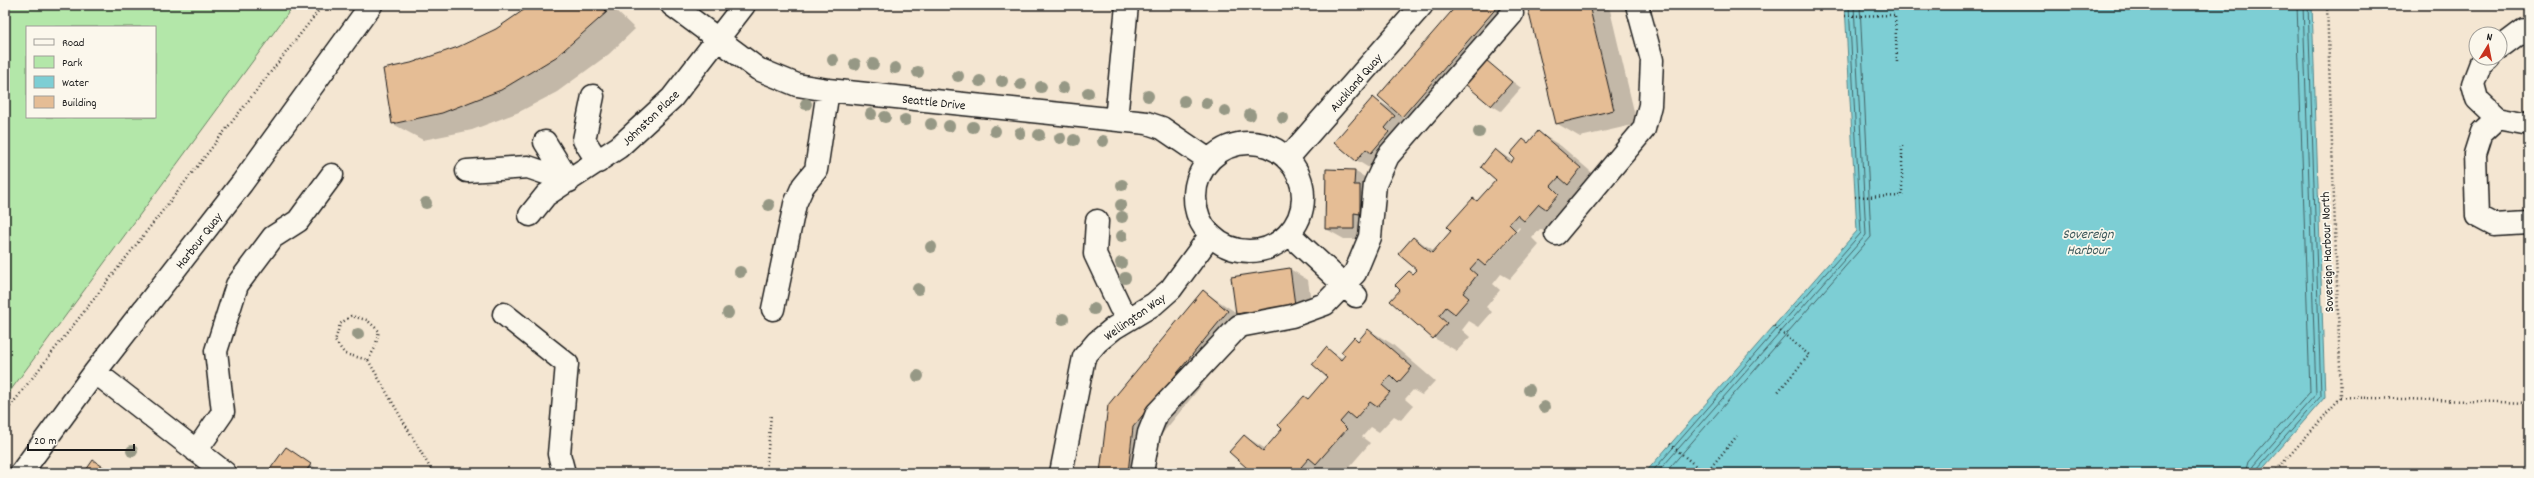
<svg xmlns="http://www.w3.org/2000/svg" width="2534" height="478" font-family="Dekko,sans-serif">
<rect width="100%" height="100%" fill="#f4e6d2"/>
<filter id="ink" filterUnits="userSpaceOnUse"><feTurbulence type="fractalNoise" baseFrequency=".025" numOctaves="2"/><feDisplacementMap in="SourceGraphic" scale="8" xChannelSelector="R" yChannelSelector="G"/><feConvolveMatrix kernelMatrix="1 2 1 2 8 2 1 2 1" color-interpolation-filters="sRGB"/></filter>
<g filter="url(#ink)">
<!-- green -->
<path fill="#b3e7a9" stroke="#688262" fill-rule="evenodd" d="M5 5H294L5 398ZM27 27H155V117H27Z"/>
<!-- water -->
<path fill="#7dced4" stroke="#56878a" d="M1845 5H2312L2325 397 2259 473H1645L1857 231Z"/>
<!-- shadow -->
<path fill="#0003" fill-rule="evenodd" d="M532 5H610L635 29 609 54 557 92 519 112 472 130 423 140 393 124 427 60 476 41Z
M1458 5H1504L1517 16 1421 126 1399 114 1413 127 1374 171 1356 160 1373 98 1394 110Z
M1551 5H1601L1610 10 1637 124 1580 137 1556 123Z
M1486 61 1521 88 1501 111 1491 105Z
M1538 132 1561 146 1604 183 1549 234 1540 229 1532 238 1539 245 1510 279 1501 274 1493 284 1500 290 1486 307 1492 312 1479 327 1469 321 1462 330 1470 337 1457 351 1434 338 1414 275 1418 270 1414 238 1435 251 1497 180 1496 150 1513 161ZM1519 227 1520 228 1487 265H1485Z
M1354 171 1372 181V239H1344L1326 229Z
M1290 269 1308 280 1313 316 1251 325 1157 440 1153 473H1101L1203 291 1237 313Z
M1369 330 1392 344 1435 381 1422 395 1413 390 1405 399 1413 406 1401 420 1394 416 1379 432 1371 427 1362 437 1370 443 1344 473H1237H1245L1249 468 1244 436 1266 449 1328 377 1326 349 1344 359 1354 338 1360 341Z
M287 448 296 454 320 471 319 473H272L270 471Z"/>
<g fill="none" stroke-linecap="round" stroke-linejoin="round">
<!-- shore -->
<path stroke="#436366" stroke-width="1" d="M1651 473 1861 233 1849 5
M1657 473 1866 235 1854 5
M1665 473 1871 237 1860 5
M2245 473 2248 462 2310 392 2297 5
M2251 473 2253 466 2316 394 2303 5
M2256 473 2257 469 2321 396 2308 5"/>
</g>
<!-- building -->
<path fill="#e5bd95" stroke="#1c1c1c" d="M531 5H600L607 12 556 57 501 90 442 113 392 124 383 69 411 63 458 47 496 29Z
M1457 5H1499L1402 117 1378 96Z
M1547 5H1589L1614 110 1556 124 1528 9Z
M1486 60 1512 82 1491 106 1465 84Z
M1373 97 1395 116 1385 128 1389 132 1371 153 1366 149 1356 161 1334 142Z
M1538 131 1581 168 1568 185 1559 177 1551 186 1559 194 1546 209 1539 204 1524 221 1517 215 1509 224 1516 231 1485 266 1478 260 1470 269 1477 275 1463 293 1469 298 1455 314 1446 307 1439 316 1447 323 1433 339 1390 301 1400 290 1395 285 1409 271 1413 274 1417 270 1398 254 1413 237 1432 253 1451 231 1447 227 1473 198 1477 201 1496 180 1481 167 1495 149 1511 163 1514 158 1510 154 1523 139 1528 143Z
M1326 169 1355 170 1354 185H1360V214L1354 213V229H1325Z
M1290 268 1295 305 1236 314 1231 277Z
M1203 290 1228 311 1133 427 1128 473H1100L1108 405Z
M1368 329 1412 367 1398 383 1390 375 1382 385 1390 392 1377 407 1370 402 1355 419 1348 413 1340 422 1347 429 1316 464 1309 458 1301 467 1308 473H1236L1239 469 1244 472 1247 468 1229 452 1244 435 1263 451 1282 429 1278 425 1304 396 1308 399 1327 377 1312 364 1326 347 1341 360 1345 355 1341 352 1354 337 1358 341Z
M286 447 311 464 305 473 268 472Z
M93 460 112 473H84Z"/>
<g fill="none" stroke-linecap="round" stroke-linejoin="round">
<!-- minor casing -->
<g stroke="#1c1c1c" stroke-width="25">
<path id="minor" d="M672 5 758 69 797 85 828 90 1147 123 1162 128 1209 160
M2500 48 2524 30H2529
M2488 58 2481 63 2473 84 2477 99 2497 118 2529 124
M593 96 584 140 598 162
M2497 118 2482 132 2475 154 2477 216 2494 225 2529 223
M1116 120 1127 5
M545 142 569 181
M1195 197a54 54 0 1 1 108 0a54 54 0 1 1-108 0Z
M1287 159 1422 5
M467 171 528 167 569 181
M530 215 546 195 619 147 672 98 744 5
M1097 221 1095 254 1120 307 1129 319
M1289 234 1356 296
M1556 234 1644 129 1650 105 1652 60 1637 5
M773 309 795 204 803 186 816 170 828 90
M504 314 567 364 559 454 564 473
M95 372 225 473
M196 451 223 412 216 351 237 285 273 237 298 221 332 175
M1142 472 1149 433 1157 413 1239 326 1292 316 1325 304 1355 273 1370 237 1375 184 1388 156 1512 14
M21 473 95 372 242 183 371 5
M1061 473 1084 357 1097 342 1114 328 1154 304 1171 289 1210 236"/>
</g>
<!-- path -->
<path stroke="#1c1c1c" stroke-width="2.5" stroke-dasharray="1 3" stroke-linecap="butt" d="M1845 16 1895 15 1897 62
M1855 197 1902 196V146
M1774 326 1809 355 1777 393
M368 360 375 348 379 331 367 320 351 316 340 324 335 341 345 354 368 360 433 473
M2341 397 2529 403
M5 413 323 5
M1670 444 1704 473
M766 473 771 414
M1706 473 1737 436
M2274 473 2341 397 2327 5"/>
<!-- minor -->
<use href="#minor" stroke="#fbf7ec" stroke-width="22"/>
</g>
<!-- trees -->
<g fill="#969885">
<circle cx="833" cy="60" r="6"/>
<circle cx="855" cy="64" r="6"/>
<circle cx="873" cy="64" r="6"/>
<circle cx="895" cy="68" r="6"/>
<circle cx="918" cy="72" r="6"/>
<circle cx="958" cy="76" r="6"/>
<circle cx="980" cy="81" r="6"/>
<circle cx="1002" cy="81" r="6"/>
<circle cx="1021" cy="84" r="6"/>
<circle cx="1041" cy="87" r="6"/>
<circle cx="1063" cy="88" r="6"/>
<circle cx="1088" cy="93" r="6"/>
<circle cx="1148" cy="96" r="6"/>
<circle cx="1184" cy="101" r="6"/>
<circle cx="1206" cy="103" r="6"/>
<circle cx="806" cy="104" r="6"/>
<circle cx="1225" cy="111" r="6"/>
<circle cx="871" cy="114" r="6"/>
<circle cx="1250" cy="115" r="6"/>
<circle cx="885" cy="117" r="6"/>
<circle cx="1283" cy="118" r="6"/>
<circle cx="905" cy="120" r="6"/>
<circle cx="931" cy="124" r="6"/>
<circle cx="949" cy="126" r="6"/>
<circle cx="973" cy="127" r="6"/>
<circle cx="995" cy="131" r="6"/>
<circle cx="1479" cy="132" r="6"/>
<circle cx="1020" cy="133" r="6"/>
<circle cx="1039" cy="135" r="6"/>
<circle cx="1060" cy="138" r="6"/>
<circle cx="1074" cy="140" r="6"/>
<circle cx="1103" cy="141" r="6"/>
<circle cx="1122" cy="185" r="6"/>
<circle cx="426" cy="203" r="6"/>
<circle cx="769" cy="205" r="6"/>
<circle cx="1121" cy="205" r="6"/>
<circle cx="1122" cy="217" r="6"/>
<circle cx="1122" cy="236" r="6"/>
<circle cx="931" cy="247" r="6"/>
<circle cx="1121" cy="263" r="6"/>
<circle cx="740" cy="272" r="6"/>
<circle cx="1125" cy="278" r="6"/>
<circle cx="918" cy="289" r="6"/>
<circle cx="1094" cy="309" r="6"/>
<circle cx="728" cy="313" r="6"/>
<circle cx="1063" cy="319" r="6"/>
<circle cx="358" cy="334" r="6"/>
<circle cx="918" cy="376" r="6"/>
<circle cx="1529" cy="390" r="6"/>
<circle cx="1544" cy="407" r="6"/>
<circle cx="132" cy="451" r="6"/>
</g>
</g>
<g text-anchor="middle" stroke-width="3.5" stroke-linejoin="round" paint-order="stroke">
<!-- street labels -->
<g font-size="13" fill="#1c1c1c" stroke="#fbf7ec">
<text transform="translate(1355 82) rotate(-49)" y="5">Auckland Quay</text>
<text transform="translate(934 101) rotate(6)" y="5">Seattle Drive</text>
<text transform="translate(650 117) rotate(-44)" y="5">Johnston Place</text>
<text transform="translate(198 240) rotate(-52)" y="5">Harbour Quay</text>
<text transform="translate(2326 252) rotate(-92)" y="5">Sovereign Harbour North</text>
<text transform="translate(1134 316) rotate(-35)" y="5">Wellington Way</text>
</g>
<!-- water labels -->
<g font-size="14" font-style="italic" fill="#3e5a5c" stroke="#fbf7ec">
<text x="2088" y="238">Sovereign<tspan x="2088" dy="16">Harbour</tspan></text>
</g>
</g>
<!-- margin -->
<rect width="2534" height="478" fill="none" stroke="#fbf7ec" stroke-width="20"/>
<rect x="10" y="10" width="2514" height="458" fill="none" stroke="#1c1c1c" stroke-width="1.5" filter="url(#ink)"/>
<!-- legend -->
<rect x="26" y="26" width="130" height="92" fill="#fbf7ec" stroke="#a29f99"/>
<rect x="34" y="39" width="20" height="6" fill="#fbf7ec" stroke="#a29f99"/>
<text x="62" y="46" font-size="12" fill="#1c1c1c">Road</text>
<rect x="34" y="56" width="20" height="12" fill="#b3e7a9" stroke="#a29f99"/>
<text x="62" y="66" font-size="12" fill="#1c1c1c">Park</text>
<rect x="34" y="76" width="20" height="12" fill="#7dced4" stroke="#a29f99"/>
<text x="62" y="86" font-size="12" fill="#1c1c1c">Water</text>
<rect x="34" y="96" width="20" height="12" fill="#e5bd95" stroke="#a29f99"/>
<text x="62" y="106" font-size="12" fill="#1c1c1c">Building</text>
<!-- north arrow -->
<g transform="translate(2488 46) rotate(10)"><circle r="19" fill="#fbf7ec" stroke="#a29f99"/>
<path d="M0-3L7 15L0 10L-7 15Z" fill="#c8321e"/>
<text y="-6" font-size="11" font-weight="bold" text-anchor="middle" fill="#1c1c1c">N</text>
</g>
<!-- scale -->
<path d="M28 444v6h106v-6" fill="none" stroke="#1c1c1c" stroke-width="2"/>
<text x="34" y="444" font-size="12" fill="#1c1c1c" stroke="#fbf7ec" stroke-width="3" paint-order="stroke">20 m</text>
</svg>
